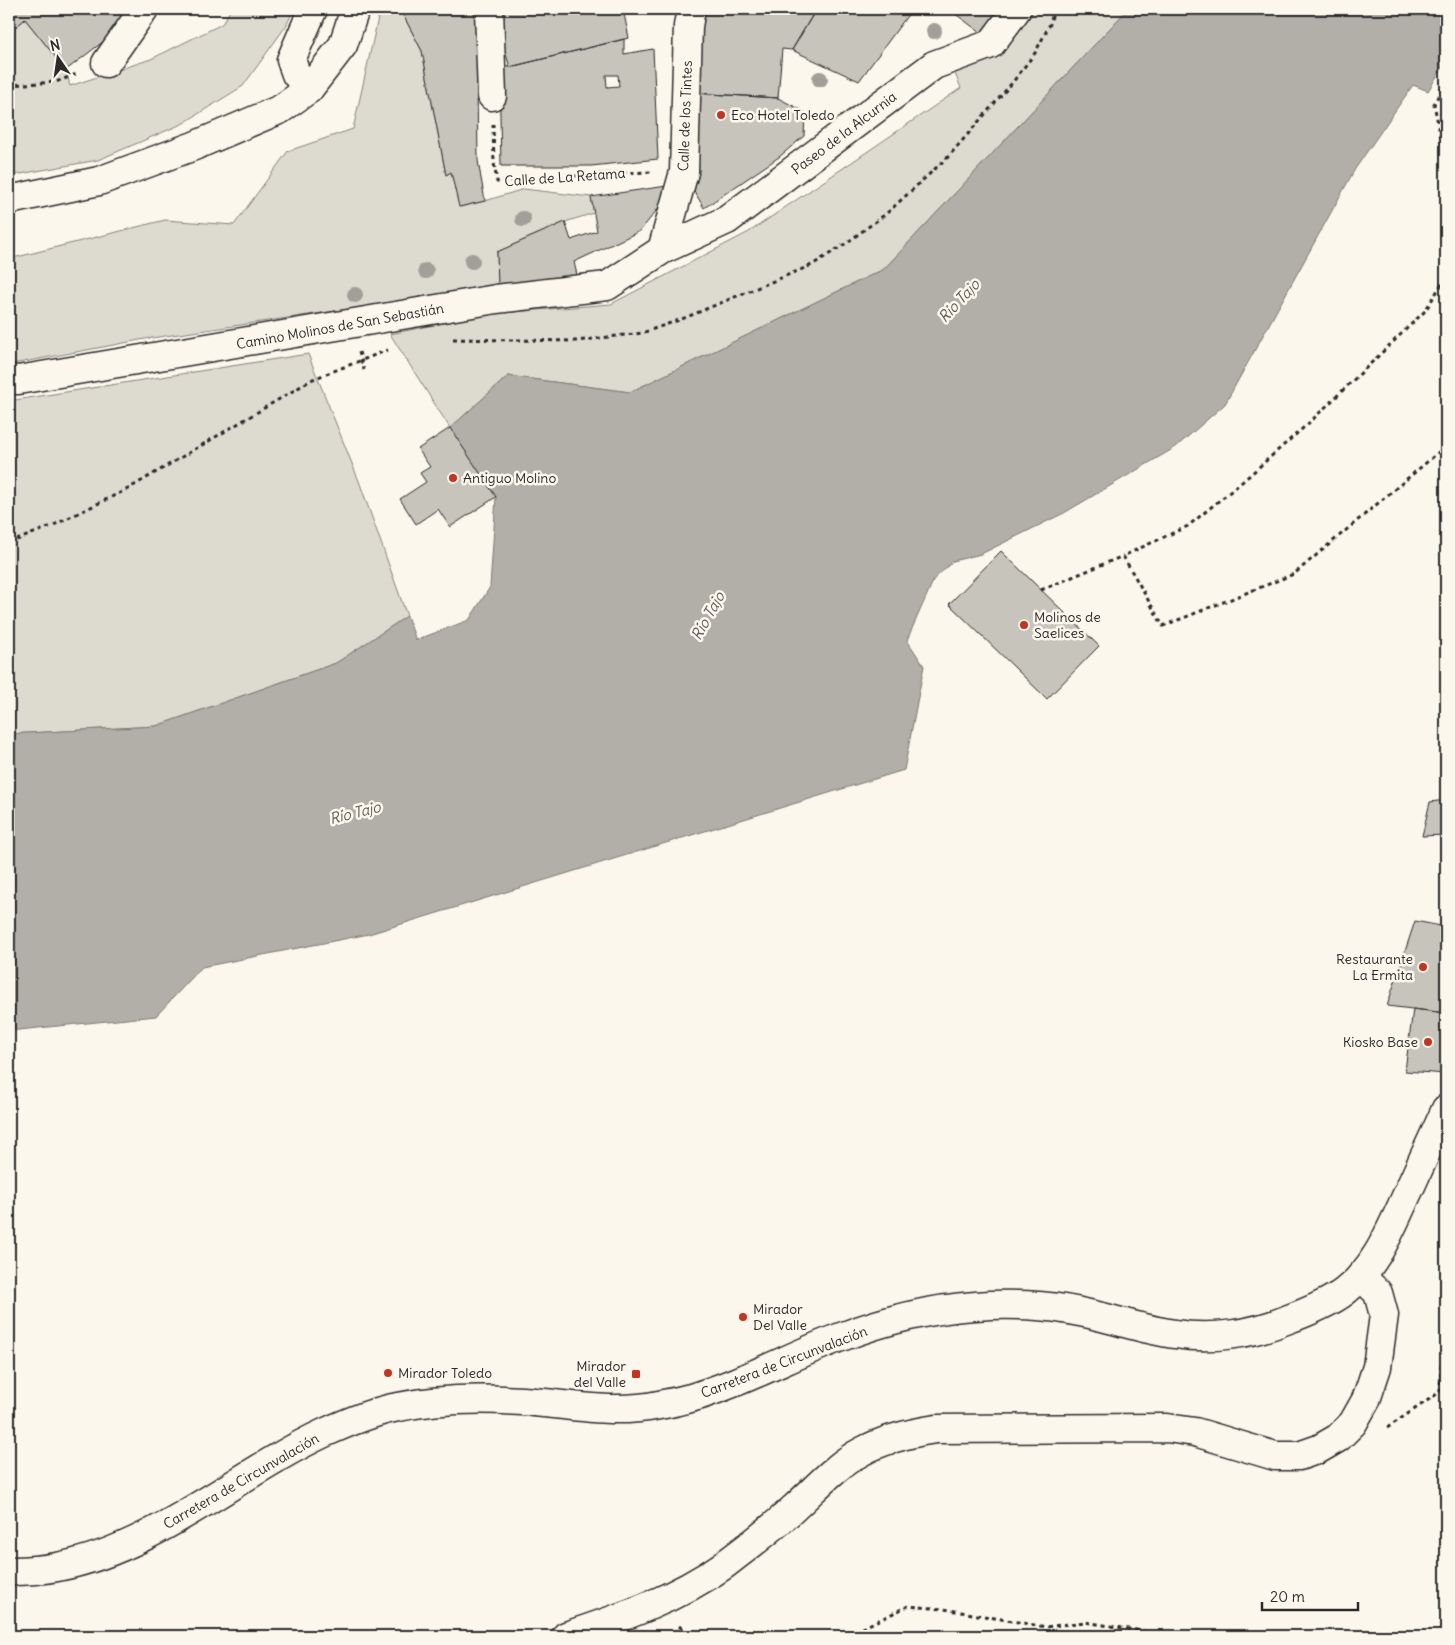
<svg xmlns="http://www.w3.org/2000/svg" width="1455" height="1645" font-family="Delius,sans-serif">
<rect width="100%" height="100%" fill="#fbf7ec"/>
<filter id="ink" filterUnits="userSpaceOnUse"><feTurbulence type="fractalNoise" baseFrequency=".02" numOctaves="2"/><feDisplacementMap in="SourceGraphic" scale="10" xChannelSelector="R" yChannelSelector="G"/><feConvolveMatrix kernelMatrix="1 2 1 2 8 2 1 2 1" color-interpolation-filters="sRGB"/></filter>
<g filter="url(#ink)">
<!-- green -->
<path fill="#dddad0" stroke="#84827e" d="M231 9H294L286 26 243 86 182 124 98 160 9 176V33L25 19 66 70 70 86 151 59 222 24Z
M380 9H400L422 51 446 175 451 172 460 207 485 201 524 189 591 197 594 213 565 222 497 252 498 287 145 339 18 363 9 362V259L165 220 234 225 288 151 353 129Z
M1026 9H1128L884 269 630 392 508 376 450 428 390 334 488 314 611 304 749 232 961 88 951 64Z
M308 354 359 481 407 616 336 663 156 726 9 734V399L15 400Z"/>
<!-- water -->
<path fill="#b1afa7" stroke="#7b7a75" d="M1128 9H1446V62L1428 91 1413 85 1355 169 1225 404 1176 447 1064 513 981 554 953 561 934 579 907 640 924 666 904 770 369 934 202 967 156 1016 9 1031V734L156 726 336 663 407 616 416 640 469 620 490 587 496 497 450 428 508 376 630 392 884 269Z"/>
<!-- building -->
<path fill="#c7c4bc" stroke="#2b2b2b" fill-rule="evenodd" d="M9 9H130L112 35 66 70 25 19 9 33Z
M400 9H476L478 161 485 201 459 207 451 172 446 175 422 51Z
M501 9H561L562 14 577 9H623L629 38 510 67 504 48Z
M701 9H812V16L792 50 782 49 778 98 693 93Z
M812 9H903L910 12 859 81 792 50 812 16Z
M949 9H1006L985 36Z
M624 39V54L653 49 658 159 591 166H501L499 67H510ZM606 75H618L619 86 607 87Z
M693 93 778 98 805 112 804 136 779 157 704 208 689 182Z
M667 186 666 199 640 231 574 262 578 279 498 287 497 252 565 222 571 240 597 231 591 197Z
M450 428 496 497 450 527 438 509 416 524 400 499 426 482 420 473 430 467 418 449Z
M1001 551 1099 646 1047 699 949 604Z
M1446 800V835L1422 836 1430 802Z
M1415 921 1446 927V1013L1387 1006Z
M1413 1009 1446 1013V1074L1405 1071Z"/>
<g fill="none" stroke-linecap="round" stroke-linejoin="round">
<!-- minor casing -->
<g stroke="#2b2b2b" stroke-width="31">
<path id="minor" d="M489 9 492 96
M106 63 144 9
M309 89 296 74 291 60 313 9
M662 250 684 172 688 26 691 9
M9 379 18 380 496 299 607 286 662 250 727 220 934 65 991 44 1017 9"/>
</g>
<!-- tertiary casing -->
<g stroke="#2b2b2b" stroke-width="31">
<path id="tertiary" d="M9 200 99 181 194 146 281 109 309 89 343 45 355 9
M566 1636C621 1618 676 1599 724 1565 748 1547 772 1529 794 1508 815 1489 836 1465 861 1452 884 1439 910 1433 936 1429L1167 1428 1195 1432 1275 1456H1299L1319 1449 1338 1438 1353 1423 1366 1400 1377 1367 1384 1315 1378 1293 1361 1276"/>
</g>
<!-- secondary casing -->
<g stroke="#2b2b2b" stroke-width="31">
<path id="secondary" d="M9 1571C25 1571 42 1570 57 1567 155 1549 236 1474 324 1433 346 1423 370 1413 393 1408 435 1399 479 1398 522 1401 570 1404 611 1415 659 1405 675 1402 691 1399 706 1393 752 1378 795 1354 841 1337 883 1321 930 1309 975 1306 1007 1303 1048 1305 1080 1312 1112 1318 1143 1330 1175 1334 1211 1340 1252 1334 1286 1320 1305 1313 1328 1304 1344 1292 1377 1267 1392 1226 1409 1190 1421 1163 1434 1136 1446 1109"/>
</g>
<!-- path -->
<path stroke="#2b2b2b" stroke-width="3" stroke-dasharray="4 4" stroke-linecap="butt" d="M1446 81 1434 104 1446 162
M9 85 56 82 79 73
M493 124 494 163 497 182 615 173 653 172
M1446 277 1425 311 1311 421 1242 482 1188 526 1123 556 1163 626 1294 574 1446 446
M453 339 576 341 642 333 682 319 812 265 845 244 887 213 949 156 1012 83 1035 53 1050 24 1054 9
M359 352 364 370
M9 543 54 525 128 489 313 379 388 350
M1041 590 1123 556
M1387 1428 1440 1392 1441 1366 1446 1349
M679 1626 687 1633 738 1636
M831 1636 856 1631 908 1606 944 1609 1046 1627 1085 1622 1148 1632 1158 1636"/>
<!-- minor -->
<use href="#minor" stroke="#fbf7ec" stroke-width="28"/>
<!-- tertiary -->
<use href="#tertiary" stroke="#fbf7ec" stroke-width="28"/>
<!-- secondary -->
<use href="#secondary" stroke="#fbf7ec" stroke-width="28"/>
</g>
<!-- trees -->
<g fill="#a19f98">
<circle cx="934" cy="31" r="8"/>
<circle cx="820" cy="79" r="8"/>
<circle cx="523" cy="219" r="8"/>
<circle cx="472" cy="261" r="8"/>
<circle cx="426" cy="271" r="8"/>
<circle cx="355" cy="295" r="8"/>
</g>
</g>
<!-- markers -->
<g fill="#c8321e" stroke="#fbf7ec" stroke-width="2">
<circle cx="721" cy="115" r="5"/>
<circle cx="453" cy="478" r="5"/>
<circle cx="1024" cy="625" r="5"/>
<circle cx="1423" cy="967" r="5"/>
<circle cx="1428" cy="1042" r="5"/>
<circle cx="743" cy="1317" r="5"/>
<circle cx="388" cy="1373" r="5"/>
<rect x="631" y="1369" width="10" height="10" rx="2.5"/>
</g>
<g text-anchor="middle" stroke-width="5" stroke-linejoin="round" paint-order="stroke">
<!-- poi labels -->
<g font-size="14" fill="#2b2b2b" stroke="#fbf7ec" text-anchor="start">
<text x="731" y="120">Eco Hotel Toledo</text>
<text x="463" y="483">Antiguo Molino</text>
<text x="1034" y="622">Molinos de<tspan x="1034" dy="16">Saelices</tspan></text>
<text x="1413" y="964" text-anchor="end">Restaurante<tspan x="1413" dy="16">La Ermita</tspan></text>
<text x="1418" y="1047" text-anchor="end">Kiosko Base</text>
<text x="753" y="1314">Mirador<tspan x="753" dy="16">Del Valle</tspan></text>
<text x="626" y="1371" text-anchor="end">Mirador<tspan x="626" dy="16">del Valle</tspan></text>
<text x="398" y="1378">Mirador Toledo</text>
</g>
<!-- street labels -->
<g font-size="14" fill="#2b2b2b" stroke="#fbf7ec">
<text transform="translate(685 116) rotate(-88)" y="5">Calle de los Tintes</text>
<text transform="translate(844 133) rotate(-37)" y="5">Paseo de la Alcurnia</text>
<text transform="translate(565 177) rotate(-4)" y="5">Calle de La Retama</text>
<text transform="translate(340 326) rotate(-10)" y="5">Camino Molinos de San Sebastián</text>
<text transform="translate(784 1362) rotate(-21)" y="5">Carretera de Circunvalación</text>
<text transform="translate(241 1481) rotate(-30)" y="5">Carretera de Circunvalación</text>
</g>
<!-- water labels -->
<g font-size="15" font-style="italic" fill="#5a5956" stroke="#fbf7ec">
<text transform="translate(959 301) rotate(-47)" y="5">Río Tajo</text>
<text transform="translate(708 616) rotate(-61)" y="5">Río Tajo</text>
<text transform="translate(355 813) rotate(-14)" y="5">Río Tajo</text>
</g>
</g>
<!-- margin -->
<rect width="1455" height="1645" fill="none" stroke="#fbf7ec" stroke-width="30"/>
<rect x="15" y="15" width="1425" height="1615" fill="none" stroke="#2b2b2b" stroke-width="2" filter="url(#ink)"/>
<!-- north arrow -->
<g transform="translate(58 58) rotate(347)" stroke="#fbf7ec" stroke-width="4" paint-order="stroke">
<path d="M0-4L9 19L0 12L-9 19Z" fill="#2b2b2b"/>
<text y="-8" font-size="14" font-weight="bold" text-anchor="middle" fill="#2b2b2b">N</text>
</g>
<!-- scale -->
<path d="M1262 1602v8h96v-8" fill="none" stroke="#2b2b2b" stroke-width="2.5"/>
<text x="1270" y="1602" font-size="15" fill="#2b2b2b" stroke="#fbf7ec" stroke-width="4" paint-order="stroke">20 m</text>
</svg>
